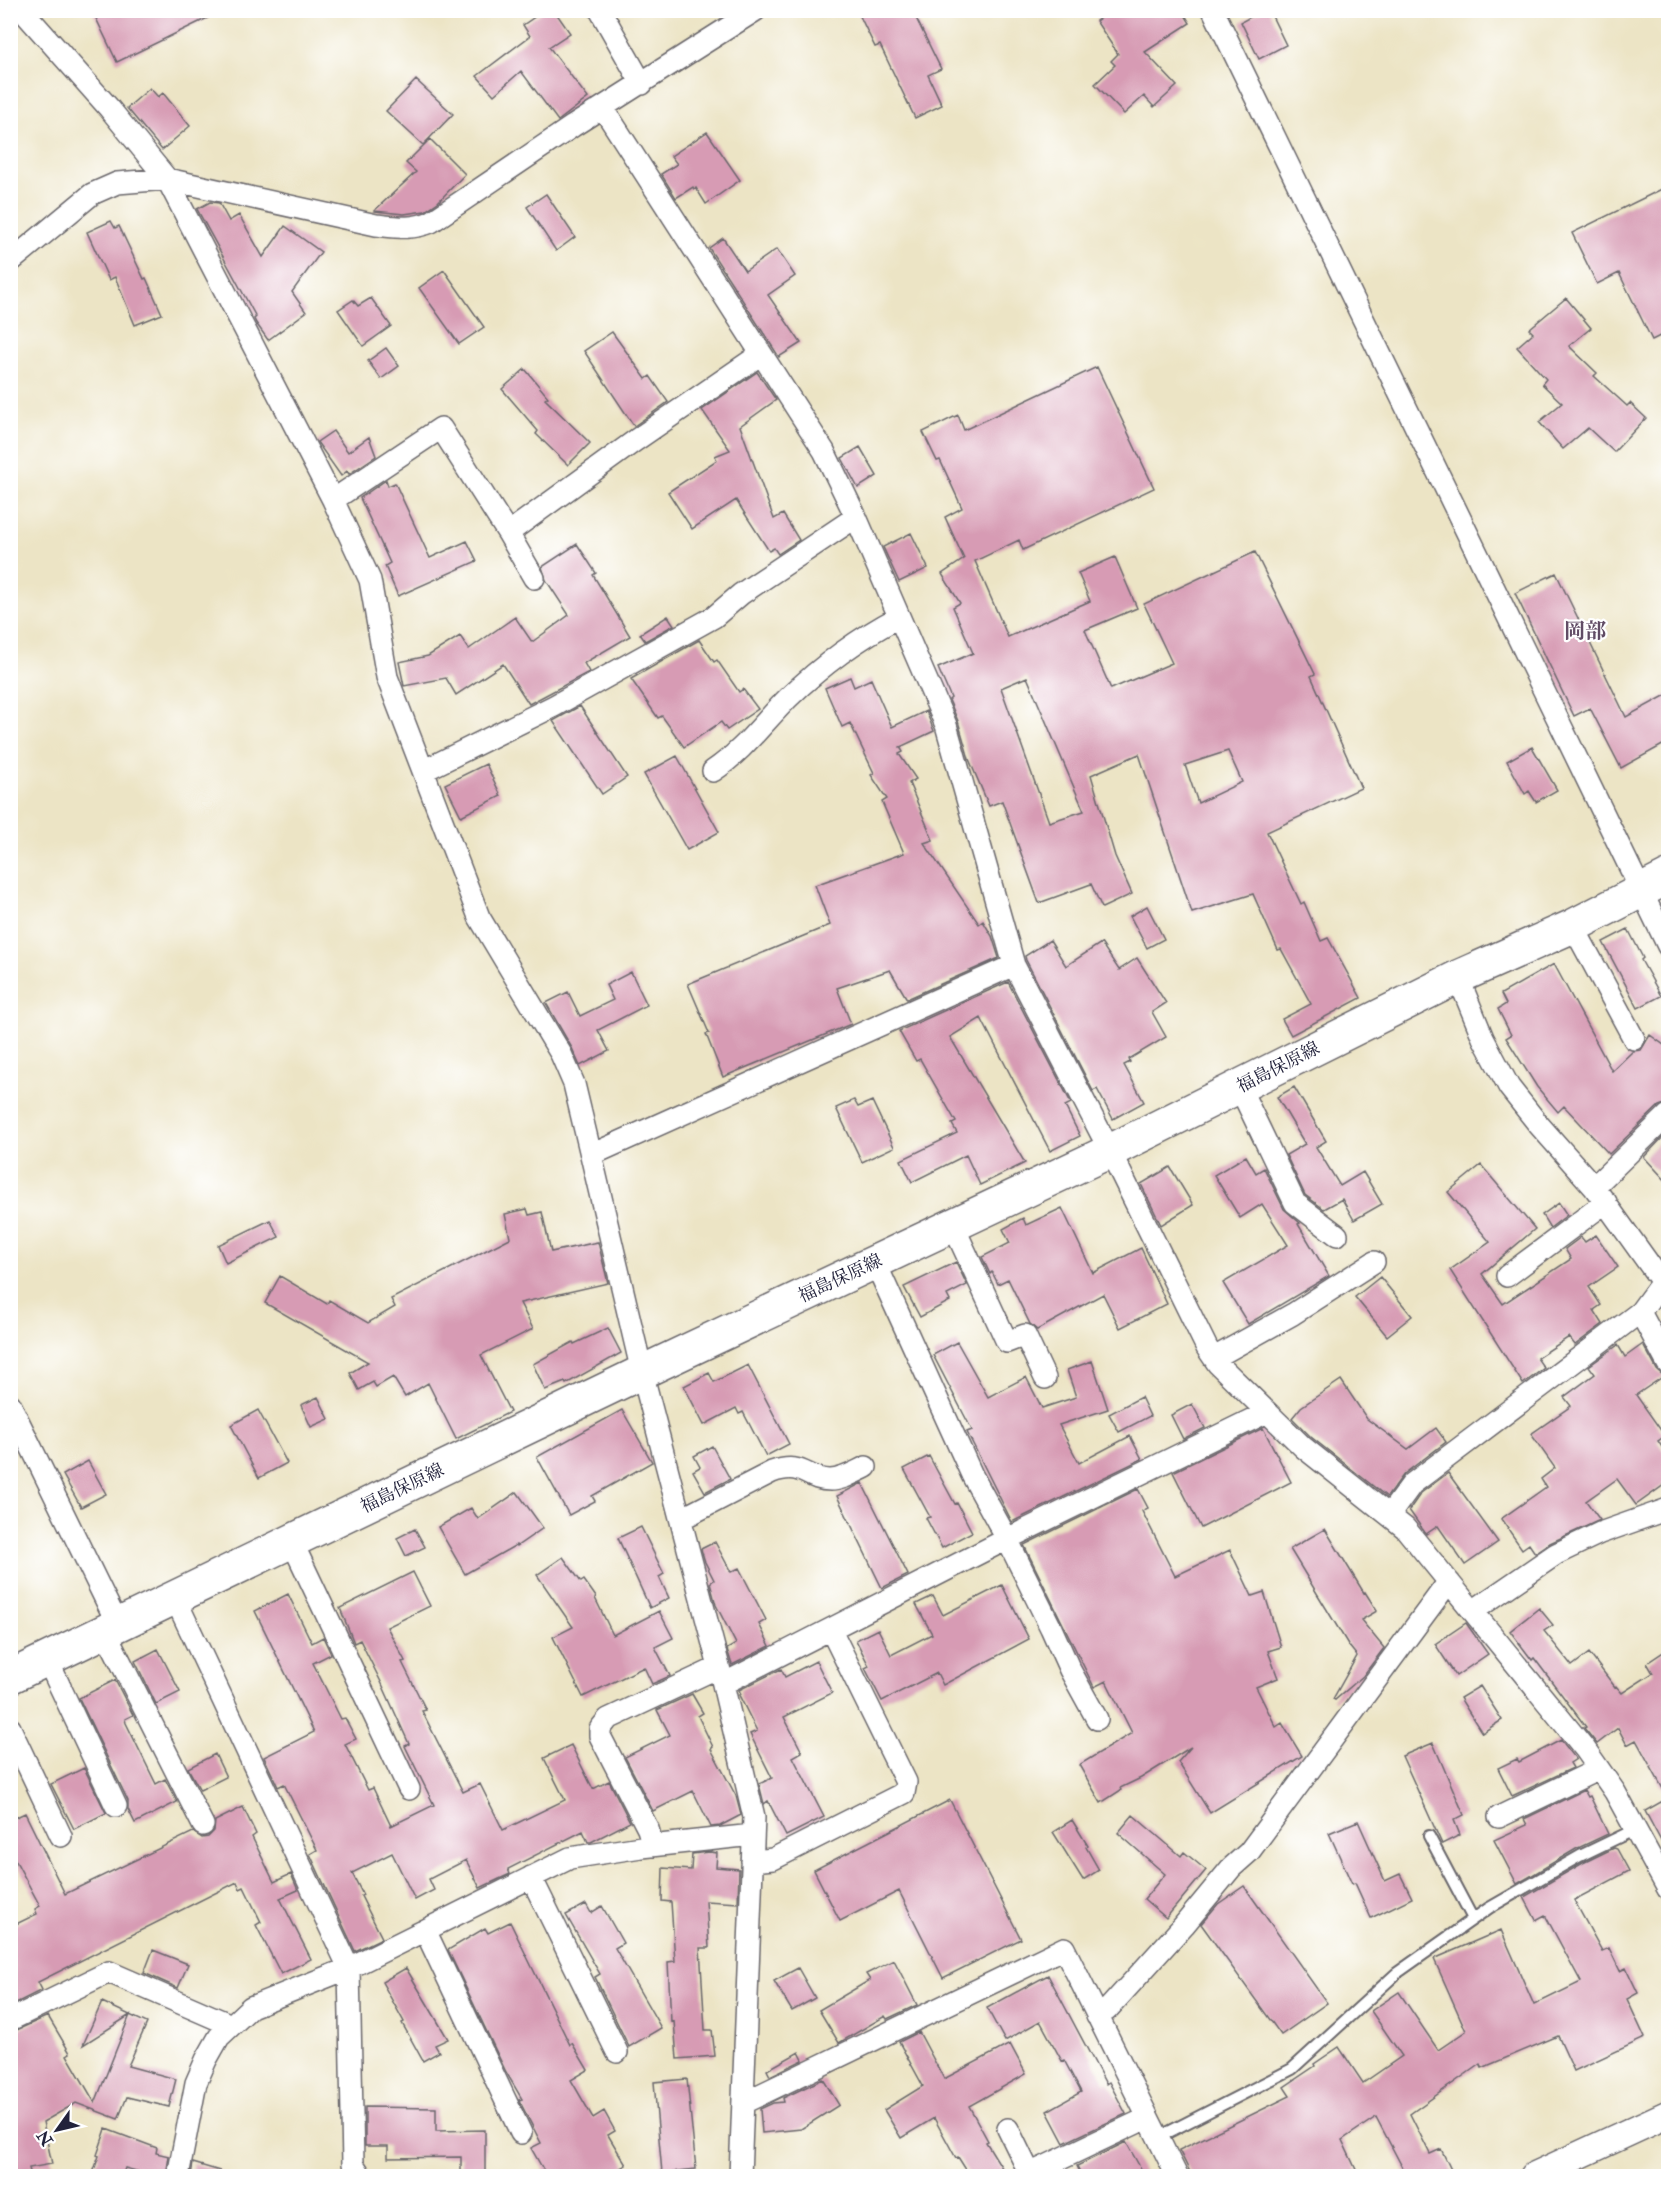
<svg xmlns="http://www.w3.org/2000/svg" width="1679" height="2187" font-family="'IM FELL Double Pica','Noto Serif JP',serif">
<rect width="100%" height="100%" fill="#fff"/>
<filter id="ink" filterUnits="userSpaceOnUse"><feTurbulence type="fractalNoise" baseFrequency=".0167" numOctaves="2"/><feDisplacementMap in="SourceGraphic" scale="12" xChannelSelector="R" yChannelSelector="G"/><feConvolveMatrix kernelMatrix="1 2 1 2 8 2 1 2 1" color-interpolation-filters="sRGB"/></filter>
<filter id="wash" filterUnits="userSpaceOnUse"><feTurbulence type="fractalNoise" baseFrequency=".008" numOctaves="4" result="noise"/><feDisplacementMap in="SourceGraphic" scale="24" xChannelSelector="R" yChannelSelector="G"/><feGaussianBlur stdDeviation="1.35" result="paint"/><feColorMatrix in="noise" values="0 0 0 0 0 0 0 0 0 0 0 0 0 0 0 0 0 1.4 0 .05"/><feComposite in="paint" operator="in"/></filter>
<g filter="url(#wash)">
<rect width="100%" height="100%" fill="#ece4c5"/>
<g id="blocks">
<!-- building -->
<path fill="#d79bb4" fill-rule="evenodd" d="M92 10H224L117 62Z
M545 10H554L570 33 549 47 588 98 558 121 521 71 494 95 477 76 530 36 523 25Z
M857 10H912L941 69 928 75 942 105 915 118 880 45 875 47Z
M1112 10H1182L1190 23 1145 52 1177 86 1154 107 1144 96 1124 114 1095 84 1115 65 1111 61 1118 54 1096 21Z
M1263 10H1269L1286 45 1259 59 1241 22Z
M416 80 453 114 423 145 386 111Z
M150 88 158 97 163 93 190 126 162 150 127 108Z
M707 132 740 180 706 204 696 188 694 189 693 187 676 198 661 174 677 164 671 156Z
M430 139 465 174 438 202 425 211 404 214 374 211 416 172 406 163Z
M1668 186V332L1652 340 1619 273 1597 284 1572 233Z
M546 194 575 237 556 251 527 207Z
M210 202 219 203 229 221 239 215 263 257 285 226 321 252 292 292 306 312 268 340 256 323 254 319 256 317 197 209Z
M111 221 115 228 119 226 144 279 146 278 162 314 135 325 115 277 109 280 87 232Z
M723 238 745 271 777 249 795 276 768 295 801 343 779 357 709 248Z
M444 270 484 327 459 344 419 288Z
M371 298 391 326 363 346 338 310 353 300 358 306Z
M1566 298 1591 328 1569 346 1597 373 1594 376 1627 406 1630 403 1646 418 1614 452 1588 428 1563 449 1539 422 1562 403 1542 384 1546 379 1517 347 1533 333 1529 329Z
M612 332 646 379 650 376 668 402 634 426 584 351Z
M386 348 399 366 381 379 368 361Z
M1097 367 1154 488 1023 550 1019 540 975 561 1008 637 1090 601 1078 573 1115 557 1137 608 1085 630 1111 689 1172 663 1144 604 1255 552 1315 674 1311 676 1361 788 1267 832 1301 904 1304 902 1321 941 1328 938 1361 998 1291 1035 1282 1019 1311 1004 1281 949 1278 950 1253 894 1192 913 1139 754 1091 775 1115 856 1132 894 1102 908 1091 884 1039 903 1002 801 989 806 969 759 958 721 949 700 951 698 938 668 973 653 953 607 960 603 942 574 964 559 945 517 962 508 940 460 937 461 923 432 958 415 964 430ZM1027 677 1084 811 1049 822 1001 688ZM1228 751 1242 782 1198 803 1185 765Z
M525 369 548 397 545 399 590 443 568 465 536 434 538 431 502 389Z
M757 372 776 400 740 426 774 519 783 514 799 540 778 554 774 548 769 551 736 500 692 529 668 492 717 460 715 456 730 450 702 410Z
M333 431 348 452 369 437 376 456 349 474 347 471 341 476 317 442Z
M860 447 877 476 858 488 842 458Z
M386 480 388 486 395 483 430 558 467 541 477 561 398 596 385 566 390 563 360 498Z
M911 533 928 568 899 582 883 547Z
M577 544 596 573 593 575 630 636 584 663 589 672 529 704 503 664 456 695 446 678 404 686 399 662 428 656 460 636 469 649 515 617 532 642 569 615 546 580 542 567Z
M1556 573 1626 717 1668 694V742L1621 768 1590 708 1574 716 1515 593Z
M668 616 674 625 645 641 640 634Z
M699 640 714 662 717 660 739 692 743 689 758 709 727 730 721 722 684 747 662 716 658 718 631 679Z
M850 677 854 687 871 679 892 727 926 711 934 731 900 747 903 752 899 754 916 779 909 783 933 840 924 843 979 924 983 921 992 936 999 958 907 999 890 970 837 988 851 1024 723 1077 706 1034 709 1033 688 984 830 925 815 885 904 853 882 802 887 799 871 775 874 773 850 723 842 727 825 688Z
M580 706 627 777 602 794 553 721Z
M1532 747 1557 790 1536 802 1529 791 1525 794 1507 761Z
M677 756 719 832 687 850 644 774Z
M486 764 501 796 461 816 445 784Z
M1147 906 1164 939 1147 948 1130 916Z
M1628 929 1643 958 1641 960 1661 996 1638 1008 1603 942Z
M1050 940 1066 966 1101 943 1119 970 1137 958 1166 1003 1152 1012 1166 1037 1129 1059 1130 1062 1124 1065 1144 1102 1113 1119 1097 1089 1093 1091 1026 960 1025 956Z
M1554 964 1612 1071 1633 1051 1641 1050 1650 1035 1668 1048V1103L1659 1106 1609 1154 1564 1106 1558 1112 1537 1087 1506 1038 1511 1035 1498 1009 1506 1004 1501 994Z
M631 972 647 1005 598 1030 609 1051 580 1066 572 1048 546 1003 568 992 580 1016 613 1000 606 985Z
M1008 982 1071 1103 1065 1106 1080 1136 1050 1151 981 1018 950 1037 1025 1163 980 1185 966 1155 912 1182 901 1160 957 1133 952 1124 956 1122 920 1059 916 1061 899 1031Z
M1294 1087 1326 1141 1316 1147 1340 1186 1363 1172 1382 1204 1354 1220 1342 1199 1324 1209 1305 1195 1286 1155 1305 1144 1277 1097Z
M854 1100 858 1107 872 1101 894 1147 862 1162 836 1108Z
M1668 1132V1183L1644 1157Z
M1246 1156 1256 1173 1264 1168 1284 1209 1300 1223 1298 1224 1329 1276 1248 1324 1223 1283 1288 1245 1262 1204 1240 1218 1214 1175Z
M1481 1165 1535 1229 1482 1274 1503 1304 1571 1259 1565 1249 1581 1237 1585 1242 1596 1235 1618 1267 1589 1287 1601 1305 1594 1310 1603 1324 1575 1345 1569 1337 1537 1358 1544 1368 1523 1384 1450 1270 1490 1242 1448 1192Z
M1170 1167 1193 1205 1161 1225 1141 1184Z
M1559 1203 1567 1215 1550 1228 1542 1215Z
M1062 1208 1093 1273 1141 1248 1167 1304 1120 1328 1103 1294 1037 1330 1030 1324 1008 1279 998 1284 992 1272 990 1274 982 1257 1010 1243 1003 1229 1023 1218 1026 1225Z
M527 1209 529 1215 542 1212 551 1252 598 1242 608 1283 520 1303 533 1329 481 1355 510 1412 456 1439 428 1383 405 1397 393 1377 376 1387 373 1382 359 1390 350 1373 368 1362 265 1303 280 1276 327 1304 329 1300 368 1323 395 1307 391 1299 510 1238 505 1214Z
M270 1220 279 1237 226 1263 218 1245Z
M956 1262 967 1285 947 1295 950 1301 920 1317 904 1287Z
M1380 1277 1412 1316 1387 1336 1355 1297Z
M608 1328 621 1353 566 1384 565 1382 545 1390 533 1364 573 1342 574 1344Z
M957 1342 988 1397 1026 1377 1042 1408 1076 1397 1067 1370 1092 1361 1108 1409 1059 1425 1079 1463 1130 1436 1142 1459 1012 1522 967 1432 972 1430 933 1355Z
M1643 1344 1657 1370 1664 1376 1636 1395 1665 1436 1658 1441 1668 1456V1482L1636 1505 1617 1479 1586 1501 1600 1520 1550 1543 1535 1553 1529 1544 1522 1549 1501 1519 1546 1487 1541 1479 1555 1468 1531 1434 1571 1406 1564 1397 1595 1374 1589 1366 1618 1345 1625 1357Z
M748 1365 789 1444 766 1456 743 1412 739 1414 736 1408 704 1425 684 1386 709 1373 714 1382Z
M1341 1380 1367 1419 1408 1449 1436 1428 1446 1442 1404 1474 1387 1497 1311 1437 1292 1418 1301 1407Z
M318 1397 329 1419 311 1427 301 1405Z
M1141 1397 1150 1416 1119 1432 1109 1414Z
M1192 1404 1205 1428 1183 1439 1171 1415Z
M258 1410 287 1463 259 1478 231 1425Z
M622 1410 652 1462 592 1496 595 1501 569 1515 537 1457Z
M1263 1428 1291 1482 1201 1528 1173 1472Z
M712 1446 730 1479 705 1492 693 1471 700 1467 694 1456Z
M929 1456 955 1504 957 1503 972 1532 942 1548 926 1518 930 1517 904 1469Z
M88 1461 106 1494 81 1507 63 1475Z
M1448 1473 1498 1542 1465 1565 1438 1526 1426 1534 1409 1510 1421 1493Z
M862 1483 908 1575 882 1588 837 1496Z
M1138 1489 1148 1508 1142 1511 1175 1576 1230 1550 1252 1596 1264 1592 1281 1647 1268 1651 1278 1678 1256 1687 1276 1727 1282 1723 1302 1756 1210 1813 1178 1762 1191 1747 1141 1778 1120 1788 1121 1790 1101 1803 1079 1765 1132 1733 1106 1681 1094 1687 1024 1545Z
M517 1492 543 1528 517 1546 516 1545 465 1574 438 1527 471 1508 478 1519Z
M641 1527 664 1574 659 1577 669 1598 650 1608 618 1538Z
M415 1529 425 1547 406 1556 397 1538Z
M1325 1529 1364 1593 1365 1592 1377 1611 1361 1620 1384 1648 1363 1676 1335 1700 1333 1699 1357 1656 1349 1646 1290 1549Z
M715 1542 731 1572 739 1568 766 1620 759 1624 770 1646 732 1665 727 1649 736 1644 716 1605 710 1583 714 1580 705 1562 701 1549Z
M563 1557 581 1582 584 1580 596 1597 595 1598 613 1635 659 1611 673 1638 655 1647 670 1676 652 1684 644 1667 583 1697 553 1637 573 1627 537 1575Z
M413 1572 430 1606 387 1627 405 1661 402 1662 426 1710 422 1711 463 1792 480 1784 503 1830 565 1800 544 1758 571 1745 593 1789 609 1781 630 1822 591 1842H588L583 1831 508 1869 510 1874 480 1888 466 1860 429 1879 434 1890 415 1900 392 1853 352 1873 363 1895 361 1896 382 1938 355 1951 310 1854 317 1850 284 1784 278 1787 264 1757 314 1732 255 1611 288 1594 312 1643 323 1637 331 1654 313 1663 341 1719 345 1718 356 1739 345 1744 368 1790 373 1788 391 1826 434 1805 405 1746 409 1744 382 1684 360 1640 354 1643 340 1608Z
M1002 1585 1029 1639 943 1685 937 1673 882 1701 865 1668 869 1666 856 1640 878 1629 891 1655 932 1634 916 1604 933 1596 943 1615Z
M1539 1608 1553 1625 1544 1631 1572 1666 1589 1653 1615 1687 1616 1686 1622 1693 1653 1673 1647 1663 1668 1649V1798L1636 1740 1627 1745 1618 1728 1597 1744 1584 1728 1586 1727 1534 1658 1532 1660 1510 1631Z
M1466 1623 1488 1654 1456 1676 1435 1644Z
M158 1649 180 1692 156 1704 135 1661Z
M816 1661 832 1693 784 1717 802 1752 793 1757 824 1817 786 1836 768 1801 764 1804 759 1784 772 1778 750 1734 757 1731 739 1695 741 1694 739 1690 781 1669 785 1677Z
M115 1680 133 1715 125 1719 126 1723 156 1784 165 1779 177 1802 135 1823 128 1809V1801L79 1698Z
M1480 1686 1502 1720 1482 1733 1460 1698Z
M692 1694 703 1713 698 1716 713 1747 711 1749 736 1796 741 1815 720 1826 711 1827 693 1791 653 1811 625 1757 670 1735 657 1710Z
M1561 1740 1576 1759 1570 1763 1573 1768 1512 1796 1498 1768 1517 1759 1519 1762Z
M1433 1743 1464 1815 1454 1820 1460 1835 1442 1844 1402 1756Z
M215 1754 226 1777 200 1790 188 1768Z
M84 1768 106 1813 74 1829 51 1784Z
M1584 1790 1588 1797 1590 1796 1608 1834 1576 1849 1517 1884 1494 1840 1527 1825 1524 1819Z
M1668 1798V1854L1645 1811Z
M950 1800 1021 1939 943 1978 899 1891 840 1921 814 1870Z
M243 1807 256 1834 252 1837 274 1882 291 1874 298 1890 280 1898 311 1959 281 1974 256 1925 261 1922 244 1887 240 1889 237 1882 38 1982 42 1990 10 2006V1927L37 1914 35 1909 40 1906 10 1850V1820L25 1813 65 1894 193 1832 202 1838 208 1837 214 1831 215 1821Z
M1133 1815 1181 1856 1184 1852 1206 1870 1166 1918 1144 1899 1165 1874 1118 1833Z
M1072 1820 1088 1846 1086 1847 1099 1870 1083 1880 1053 1832Z
M1358 1821 1385 1881 1400 1874 1412 1898 1371 1918 1355 1883 1352 1884 1329 1833Z
M1614 1848 1617 1849 1629 1871 1574 1900 1602 1951 1609 1948 1620 1971 1626 1968 1638 1993 1627 1999 1645 2038 1574 2071 1558 2036 1482 2068 1480 2064 1410 2114 1430 2154 1441 2149 1454 2176H1407L1376 2117 1342 2140 1359 2176H1192L1179 2150 1290 2096 1284 2087 1315 2066 1314 2064 1339 2047 1363 2083 1402 2056 1371 2011 1399 1992 1438 2050 1466 2031 1434 1959 1501 1930 1534 2005 1581 1982 1545 1915 1536 1920 1524 1897 1583 1863Z
M710 1852 717 1853 716 1867 739 1869 738 1903 706 1901 709 1948H700L705 2030H712L715 2056 677 2059 674 2021 671 2022 668 1962 675 1961 671 1902 662 1901 663 1868 691 1870 692 1854Z
M1244 1886 1327 2003 1281 2035 1201 1924 1218 1904Z
M586 1904 591 1913 602 1906 623 1943 615 1948 661 2028 629 2047 595 1977 600 1974 566 1915Z
M510 1922 570 2045 572 2043 588 2070 571 2080 593 2118 604 2111 615 2131 608 2135 626 2165 606 2176H547L531 2148 541 2143 519 2100 522 2099 506 2072 448 1950 485 1928 488 1933Z
M153 1950 188 1964 178 1988 144 1973Z
M894 1960 917 2005 887 2019 885 2016 839 2043 819 2010 870 1980 866 1974Z
M406 1968 448 2039 435 2045 439 2052 423 2061 402 2023 404 2022 382 1982Z
M798 1968 815 1998 792 2011 774 1981Z
M1048 1975 1106 2084 1109 2082 1126 2114 1064 2143 1047 2111 1081 2092 1064 2060 1062 2061 1040 2021 1005 2041 987 2008Z
M102 2002 147 2023 128 2066 176 2079 169 2107 127 2097 118 2119 76 2103 43 2122 52 2164 29 2168 31 2176H10V2033L48 2016 70 2053 67 2055 95 2103 130 2015 83 2045Z
M919 2032 944 2079 1010 2044 1026 2074 969 2106 988 2141 986 2142 1007 2176H970L958 2157 956 2158 934 2118 901 2138 884 2110 923 2086 899 2042Z
M799 2052 803 2060 770 2076 767 2070Z
M687 2079 696 2169 662 2173 654 2082Z
M823 2079 839 2105 801 2129 762 2133 760 2109 773 2103 784 2102 783 2098Z
M365 2107 436 2108V2131L485 2130V2176H461V2157L388 2158V2146H365Z
M106 2129 157 2148 156 2153 169 2156 166 2176H154L125 2168 122 2176H92L99 2156 97 2155Z
M1126 2142 1145 2176H1082L1077 2166Z
M193 2163 220 2171V2176H191Z"/>
</g>
</g>
<g filter="url(#ink)">
<use href="#blocks" fill-opacity="0" stroke="#69666b" stroke-width="1.5"/>
<g fill="none" stroke-linecap="round" stroke-linejoin="round">
<!-- service casing -->
<g stroke="#69666b" stroke-width="14">
<path id="service" d="M1429 1836 1473 1919
M1157 2138 1292 2069 1397 1973 1489 1908 1580 1856 1636 1829"/>
</g>
<!-- minor casing -->
<g stroke="#69666b" stroke-width="24">
<path id="minor" d="M22 10 109 108 167 179 333 500 370 580 387 677 458 862 479 917 561 1054 574 1084 591 1155 1014 965
M600 10 642 84
M1213 10 1668 946
M603 108 824 451 856 517 946 725 1014 965 1110 1151 1207 1348 1218 1364 1303 1447 1405 1528 1585 1749 1615 1792 1668 1889
M10 262 92 194 117 183 167 179 376 225C396 227 412 230 431 222L573 126 756 10
M333 500 441 428 508 533 534 578
M508 533 636 440 761 354
M423 771 554 706 714 617 741 594 856 517
M713 771C743 751 763 723 788 698 821 666 859 638 899 617
M1573 926 1634 1039
M1239 1086 1295 1203 1337 1235
M591 1155 642 1372 719 1667 754 1817 740 2176
M1594 1187 1668 1115
M953 1225 1007 1342 1025 1335 1045 1378
M875 1262 972 1475 1007 1539 1051 1628 1070 1670 1097 1719
M1507 1276 1606 1202
M1640 1312 1668 1364
M1214 1358 1293 1314 1374 1262
M10 1404 118 1625
M1390 1514 1412 1484 1640 1312 1662 1282 1594 1187 1539 1125 1509 1087 1483 1038 1458 977
M681 1519 772 1472C805 1461 805 1480 830 1480 843 1480 855 1472 866 1467
M292 1542 409 1789
M175 1598 349 1968 353 2164 361 2176
M1473 1611 1556 1554 1600 1533 1668 1509
M105 1631 203 1825
M47 1659 116 1806
M723 1684 1007 1539 1267 1412
M10 1728 61 1836
M1499 1817 1599 1769
M653 1846 648 1829 600 1736V1729L608 1719 719 1667
M752 1861 773 1859 904 1793 906 1782 831 1630
M531 1877 617 2052
M425 1930 521 2133
M1097 2016 1107 2010 1184 1925 1231 1868 1249 1852 1444 1588 1450 1583
M10 2020 109 1972 224 2022 229 2027
M743 2103 1064 1948 1177 2176
M1008 2129 1030 2174
M178 2176 196 2083 206 2060 219 2037 251 2007 349 1968 570 1858 641 1847 753 1835
M1025 2176 1147 2118"/>
</g>
<!-- tertiary casing -->
<g stroke="#69666b" stroke-width="30">
<path id="tertiary" d="M1534 2176 1668 2114"/>
</g>
<!-- primary casing -->
<g stroke="#69666b" stroke-width="36">
<path id="primary" d="M10 1677 642 1372 1110 1151 1458 977 1573 926 1668 877"/>
</g>
<!-- service -->
<use href="#service" stroke="#fff" stroke-width="10"/>
<!-- minor -->
<use href="#minor" stroke="#fff" stroke-width="21"/>
<!-- tertiary -->
<use href="#tertiary" stroke="#fff" stroke-width="27"/>
<!-- primary -->
<use href="#primary" stroke="#fff" stroke-width="33"/>
</g>
</g>
<g text-anchor="middle" stroke-width="4.5" stroke-linejoin="round" paint-order="stroke">
<!-- street labels -->
<g font-size="18" fill="#22223b" stroke="#fff">
<text transform="translate(1278 1067) rotate(-27)" y="6">福島保原線</text>
<text transform="translate(840 1278) rotate(-25)" y="6">福島保原線</text>
<text transform="translate(402 1488) rotate(-26)" y="6">福島保原線</text>
</g>
<!-- quarter labels -->
<g font-size="21" font-weight="bold" fill="#614c65" stroke="#fff">
<text x="1585" y="638">岡部</text>
</g>
</g>
<!-- margin -->
<rect width="1679" height="2187" fill="none" stroke="#fff" stroke-width="36"/>
<!-- north arrow -->
<g transform="translate(57 2130) rotate(236)" stroke="#ffffff" stroke-width="4.5" paint-order="stroke">
<path d="M0-4.5L10 22L0 15L-10 22Z" fill="#22223b"/>
<text y="-9" font-size="16" font-weight="bold" text-anchor="middle" fill="#22223b">N</text>
</g>
</svg>
